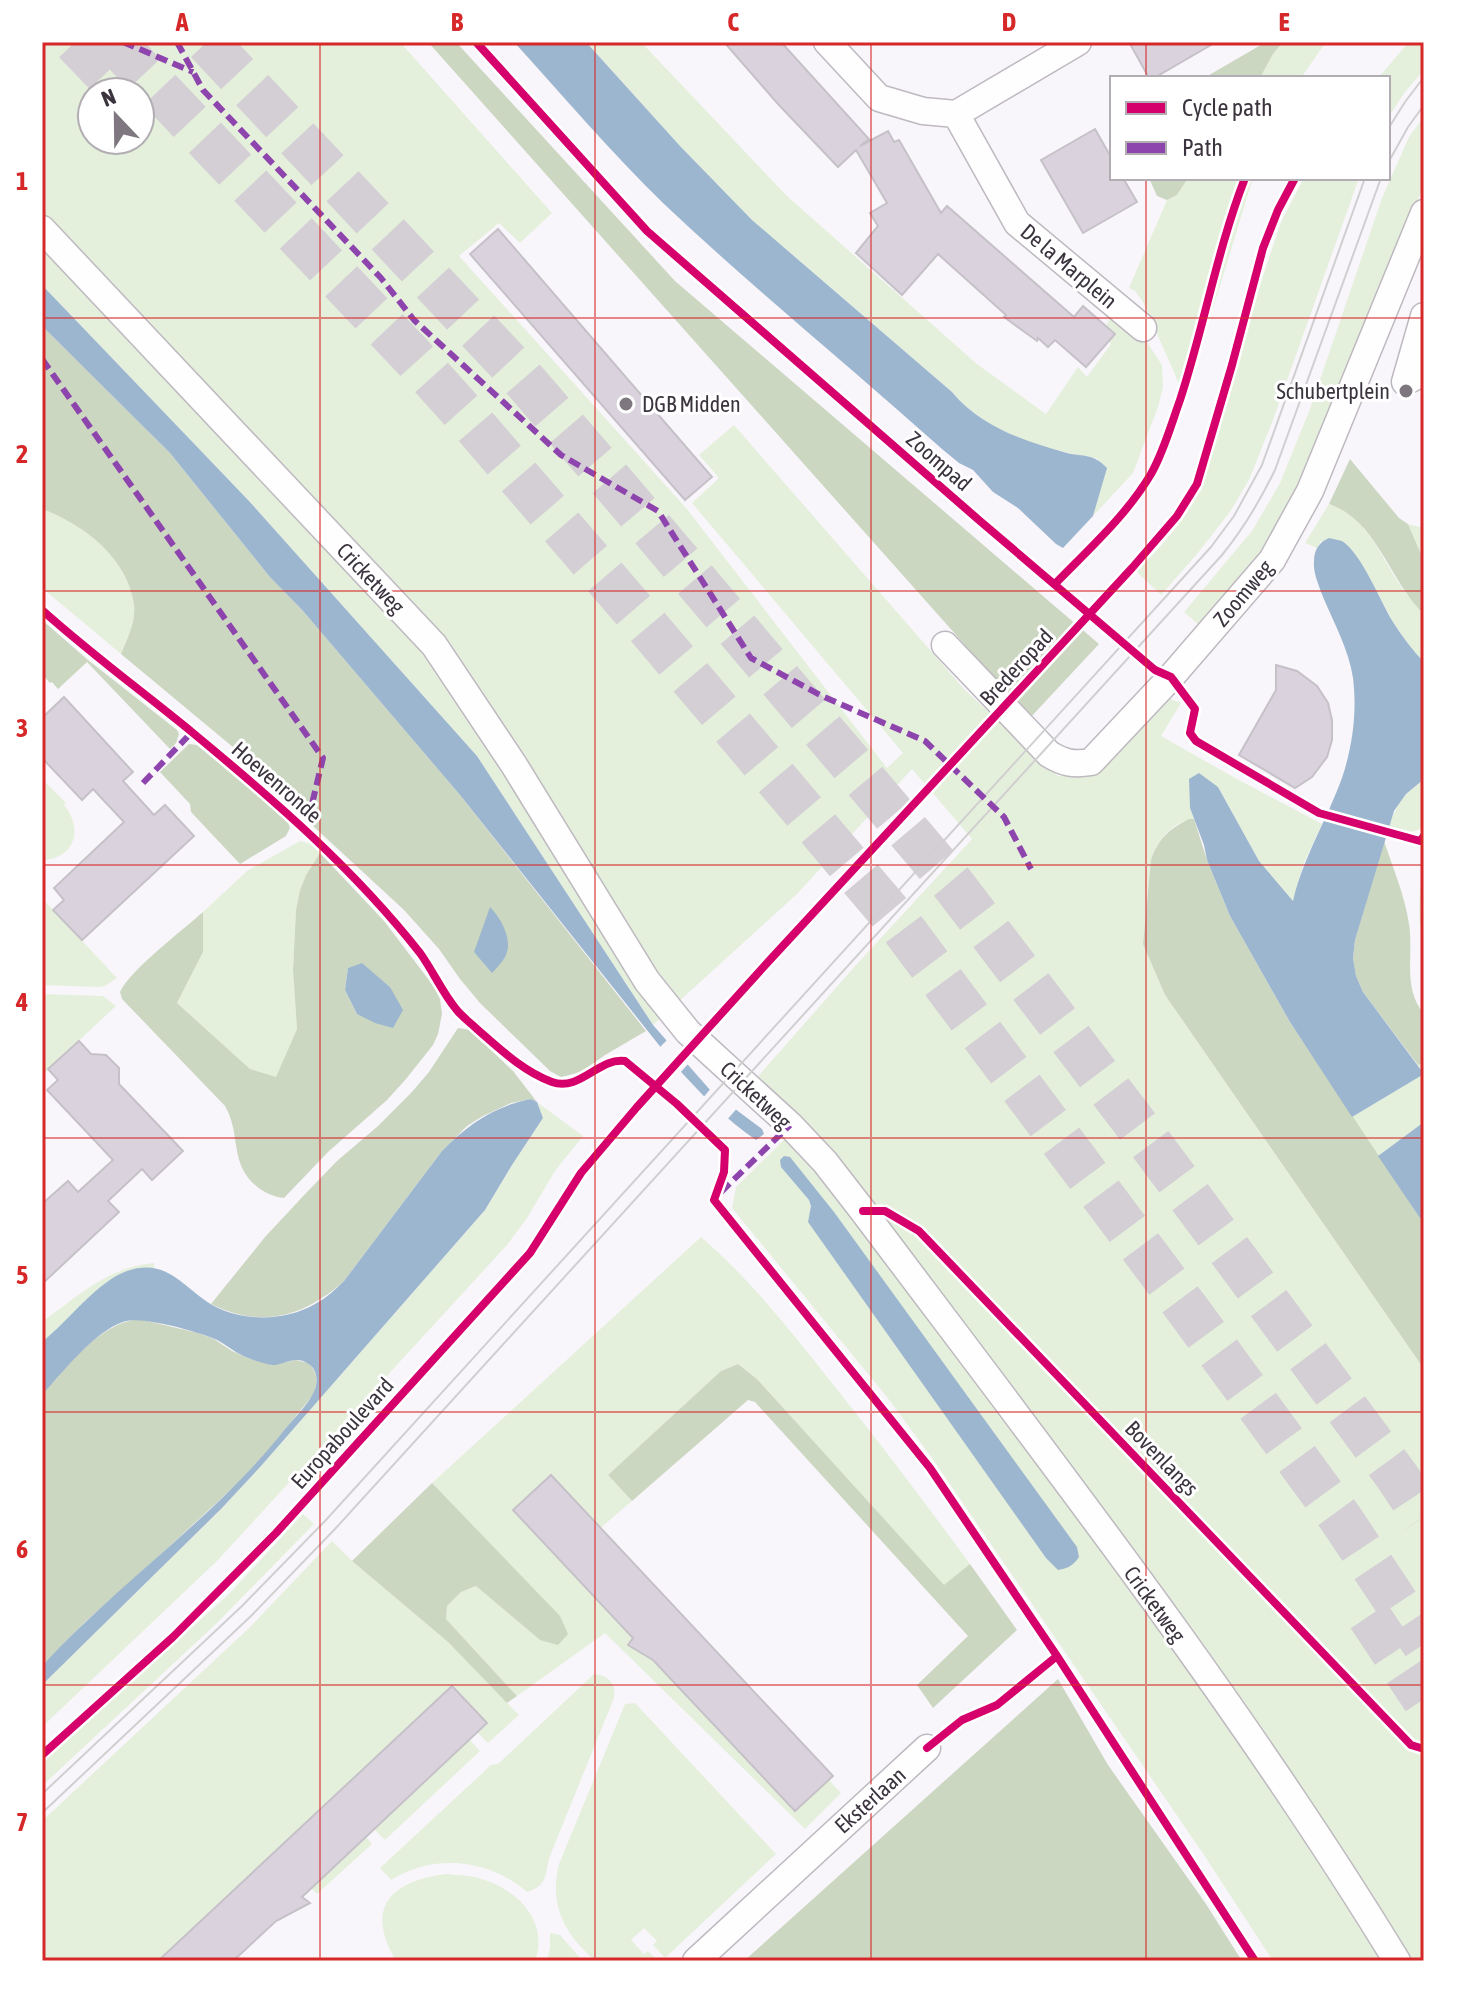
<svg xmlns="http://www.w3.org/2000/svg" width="1466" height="2003" font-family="'Asap Condensed',sans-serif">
<rect width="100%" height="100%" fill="#f9f6fb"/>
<!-- green -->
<path fill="#e5f0dc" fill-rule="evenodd" d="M42 42H400L552 213 520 243 499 223 459 256 687 509 887 768 903 753 692 503 719 478 699 455 734 425 964 689 1058 776 1087 774 1167 698 1181 703 1161 736 1237 779 1322 824 1303 865 1293 902 1259 861 1218 787 1190 808 1194 819C1172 822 1158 839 1151 860L1143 944 1165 995 1424 1369V1961H1273L1204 1855 932 1458 887 1397 732 1208 736 1187 802 1122 753 1082 856 965 972 839 912 769 797 894 653 1025 477 756 249 501 42 285ZM92 92H140V140H92Z
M586 42H641L787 196 977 364 1046 414 1078 367 1087 377 1111 344 1102 333 1117 305 1126 310 1162 365 1163 387 1158 407 1133 473 1093 516 1096 503 1098 459C1046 449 987 434 952 392L752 220 680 146Z
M1283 42H1326L1301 78H1260L1273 54Z
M1409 42H1424V70L1405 92 1388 118V78H1378Z
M1424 116V185L1294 496 1266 548 1199 625 1184 612 1252 531 1280 483 1310 409 1382 198 1409 137Z
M1188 178H1253L1188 390 1180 386 1143 302 1135 291 1129 288 1167 200 1177 195Z
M1304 178H1359L1273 420 1249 480 1230 512 1197 554 1161 595 1137 572C1157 550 1178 528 1193 503 1200 490 1205 475 1210 462L1261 282 1281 222Z
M1329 504C1367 517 1381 557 1402 588 1408 597 1422 608 1424 618 1426 632 1424 648 1424 662L1414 652 1393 622 1368 575 1321 541 1317 548 1305 543Z
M42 509C83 524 128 558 134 605 136 622 127 639 121 654L42 588Z
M1408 524 1424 528V561Z
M42 779 66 803 64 805C83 828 76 857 44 860L45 839 42 831Z
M1424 779V825C1415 836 1400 831 1388 828 1395 807 1405 791 1424 779Z
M300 841 311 844 320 853 306 875 300 890 296 910 293 970 297 1029 276 1078 250 1069 177 1003 203 952V912L247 871Z
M1424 864V949C1417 921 1418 893 1424 864Z
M42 898 117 978 105 986 99 987 42 985Z
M42 994 103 996 116 1006 42 1075Z
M1424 1063V1122L1378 1156 1352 1117 1424 1074 1418 1065Z
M537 1102 583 1136 555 1171 527 1218 507 1245 218 1560 42 1727V1685L221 1509 261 1466 485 1210 512 1165 543 1118Z
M701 1237C749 1278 788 1328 828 1378 877 1439 924 1501 970 1564L944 1586 757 1379 738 1364 721 1371 608 1475 632 1501 597 1531 841 1793 805 1829 605 1633 517 1696 446 1619 447 1606 461 1592 476 1586 540 1640 432 1483Z
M154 1263V1269C145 1268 136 1268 128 1271 98 1281 67 1322 42 1342V1322C78 1296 108 1267 154 1263Z
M303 1514 314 1524 217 1623 42 1786V1762L228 1595Z
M332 1541 352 1561 448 1642 519 1715 488 1743 477 1732 452 1686 158 1961H42V1821L249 1628Z
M594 1674C608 1675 617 1684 614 1698L550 1856C544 1875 549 1885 527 1892 489 1859 434 1853 391 1880L380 1868 491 1765 498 1764Z
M635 1703 776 1854 665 1958 653 1945 657 1941 644 1928 631 1940 644 1954 648 1951 658 1961C641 1961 616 1964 600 1961 592 1960 586 1952 580 1946 558 1922 551 1895 559 1864L625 1704Z
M469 1739 480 1751 385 1840 374 1829Z
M366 1837 372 1844 317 1894 311 1888Z
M446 1874C457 1875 468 1875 478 1878 515 1887 550 1921 535 1961H396C364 1907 391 1881 446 1874Z
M551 1933 560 1935 583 1961H547L550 1948V1934Z"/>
<!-- forest -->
<path fill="#cbd7c1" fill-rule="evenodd" d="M428 42H456L675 281 1099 644 1030 718Z
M1266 42H1283L1273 54 1260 78H1204Z
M1149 178H1188L1177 195 1167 200 1157 196Z
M42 326 170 453 269 576 303 611 460 795 646 1031 605 1055 581 1072 561 1077 550 1071 480 1003 460 979 439 949 404 910 312 825 277 788 234 748 121 654C127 639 136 622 134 605 128 558 83 524 42 509Z
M1350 459 1399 518 1408 524 1424 561V614C1389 581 1378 521 1329 504Z
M42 620 88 660 177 730 179 734 176 743 170 749 87 662 58 689 52 682 50 683 42 674Z
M189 744 197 745 287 820 290 828 286 836 240 864 191 812 190 804 160 772Z
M1189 819H1194L1207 860 1230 916 1290 1022 1424 1224V1369L1165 995 1143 944 1151 860C1158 839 1169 829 1189 819Z
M1384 841C1393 868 1405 896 1409 924 1414 955 1402 988 1424 1014V1063L1418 1065 1363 992 1356 976 1353 958 1355 940Z
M320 853 384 921 435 988 440 999 442 1014 438 1034 433 1045 406 1079 387 1100 328 1152 284 1198C275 1197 268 1194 260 1189 228 1166 242 1135 225 1106L122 999 120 992C130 970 183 930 203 912V952L177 1003 250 1069 276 1077 297 1029 293 970 296 910 300 890 306 875ZM362 964 390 987 357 1014 345 990 348 968Z
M458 1028 470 1030 513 1071 537 1102 531 1099 511 1103 483 1116 467 1126 442 1151 344 1281C304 1317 261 1329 211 1304L265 1237 307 1192 337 1161 378 1126 411 1093 429 1072Z
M139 1319 198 1333 214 1339 232 1351 250 1359 272 1365 296 1360 308 1363C318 1372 318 1382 313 1395L271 1447 239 1482 145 1569 85 1622 42 1666V1395C67 1367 99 1323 139 1319Z
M738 1364 757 1379 944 1585 970 1564 1017 1630 933 1708 917 1685 968 1636 755 1402 748 1400 632 1501 608 1475 721 1371Z
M432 1483 560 1616 568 1634 558 1645 540 1640 476 1586 461 1592 447 1606 446 1619 517 1696 507 1703 448 1642 352 1561Z
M1058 1679 1108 1765 1206 1904 1242 1961H744Z"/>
<!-- water -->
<path fill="#9db6cf" d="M514 42H586L680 146 752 220 952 392C981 427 1024 441 1067 453 1084 457 1093 453 1107 468L1093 516 1063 548 1056 544 1018 508 993 492 973 470 959 463 942 449C849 366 753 288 663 203 611 152 563 96 514 42Z
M42 285 249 501 477 756 653 1025 711 1091 762 1129 764 1134 756 1140C725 1119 698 1091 674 1064L460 795 303 611 269 576 170 453 42 326Z
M1329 538C1330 538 1341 541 1342 541 1362 554 1380 601 1393 622 1402 636 1412 650 1424 662V779L1406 794 1394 811 1355 940 1353 958 1356 976 1363 992 1424 1074 1352 1117 1290 1022 1230 916 1207 860 1204 845 1190 808 1189 779 1199 773 1218 787 1259 861 1293 901C1303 857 1328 818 1343 775 1353 743 1357 711 1353 678 1349 650 1334 623 1323 597 1319 585 1313 574 1314 561 1314 550 1319 542 1329 538Z
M490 907C501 918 514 941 505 957 502 962 497 968 492 973L474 952Z
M362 963 390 987 403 1010 393 1028 375 1023 357 1014 345 990 348 968Z
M531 1099 537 1102 543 1118 512 1165 485 1210 261 1466 221 1509 42 1685V1666C119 1582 215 1518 286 1428 295 1417 310 1403 315 1389 318 1380 317 1368 307 1363 296 1355 284 1365 272 1365 265 1364 255 1361 248 1358 237 1354 228 1346 217 1340 199 1332 140 1315 123 1322 95 1331 62 1373 42 1395V1342C67 1322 98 1281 127 1271 168 1257 184 1289 214 1306 244 1322 286 1321 315 1304 326 1298 335 1290 344 1281L442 1151C468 1124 495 1106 531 1099Z
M1424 1122V1224L1378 1156Z
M784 1156 790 1157 834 1212 1077 1547 1079 1557C1073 1566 1068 1568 1058 1570L1046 1558 808 1222 811 1206 809 1200 781 1167 780 1160Z"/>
<!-- pier -->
<path fill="#f9f6fb" d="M669 1038 690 1062 678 1075 657 1050Z
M712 1087 739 1106 726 1121 702 1099Z"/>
<!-- building -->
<path fill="#dad3dd" stroke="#c6c1c8" stroke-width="2" d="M724 42H781L869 139 860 146 888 131 894 142 899 140 941 213 947 206 1074 317 1083 306 1115 334 1086 367 1055 340 1048 347 1038 338 1037 341 1004 317 1006 315 938 254 902 295 856 253 878 226 870 213 887 203 856 150 838 167 778 104Z
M1129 42H1216L1154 78H1149Z
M1095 129 1112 159V178H1123L1137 202 1083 233 1041 160Z
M498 229 712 477 685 500 470 254Z
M1276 665 1297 671 1317 686 1328 703 1332 720V740L1327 757 1312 777 1295 788 1239 755 1276 690Z
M64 697 133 772 123 781 154 815 165 805 194 836 82 940 53 910 64 900 54 888 124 822 93 789 82 800 42 758V718Z
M79 1041 91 1054 106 1055 119 1068V1084L183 1151 152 1180 142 1169 108 1201 119 1212 42 1284V1204L68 1181 78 1192 113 1160 47 1090 58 1080 48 1069Z
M551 1475 833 1776 795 1811 653 1660 628 1645 633 1638 513 1510Z
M452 1686 487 1723 302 1897 310 1903 276 1921 233 1961H158Z"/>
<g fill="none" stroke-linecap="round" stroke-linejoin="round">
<!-- highway-tunnel -->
<path stroke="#d3cfd5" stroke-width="44" stroke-dasharray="44 22" stroke-linecap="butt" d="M75 42 123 92
M114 42 412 356 468 418 647 626 901 926 1191 1314 1341 1519 1424 1644
M207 42 518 373 619 490 952 883 1141 1131 1396 1475 1424 1517
M1369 1616 1424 1699"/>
<!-- street casing -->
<g stroke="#beb9c0" stroke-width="29">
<path id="street" d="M827 42 879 98 923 111 956 114 1078 42
M956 114 1017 223 1143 328
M42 229 434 645 514 765 647 981 688 1032 790 1125 825 1162 863 1211C1047 1456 1237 1699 1397 1961
M1424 316 1405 382 1424 372
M945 645 1049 754C1064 763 1073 765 1091 762L1171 677 1272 560 1310 491 1424 213
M696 1961 927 1748"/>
</g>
<!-- street -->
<use href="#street" stroke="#fefefe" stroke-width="26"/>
<!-- tram -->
<path stroke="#d0cfd0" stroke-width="2" d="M1388 129 1405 102 1424 77
M1388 163 1408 127 1424 105
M42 1794 242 1606 325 1521 1211 547 1234 516 1262 465 1365 178
M42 1813 251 1616 335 1529 1222 555C1244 528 1260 501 1275 470L1381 178"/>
<!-- quiet -->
<path stroke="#8e44ad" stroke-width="6" stroke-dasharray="12 6" stroke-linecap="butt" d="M123 42 193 72
M177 42 203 90 381 278 414 320 561 455 658 511 751 658 822 696 925 741 1004 817 1031 869
M42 359 323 758 306 829
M143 783 192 732
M721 1192 790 1125"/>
<!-- cycleway casing -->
<g stroke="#fff" stroke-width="13">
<path id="cycleway" d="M476 42 647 231 980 521 1155 670 1171 677 1195 709 1190 733 1196 741 1319 813 1420 841 1424 836
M1055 584C1089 549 1126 516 1151 474 1164 451 1171 425 1180 400 1204 327 1217 250 1245 178
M42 610C91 654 143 692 193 733 274 800 354 869 420 953 433 971 442 992 456 1009 462 1017 471 1023 478 1030 501 1050 523 1071 552 1082 580 1092 599 1057 625 1061L677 1104 725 1150 724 1172 714 1200 930 1468 1057 1656 1255 1961
M863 1211H885L919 1231 1411 1745 1424 1749
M927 1748 962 1720 997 1705 1057 1656
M42 1755 173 1637 276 1533 530 1253 581 1173 637 1107 768 962 1132 568 1177 516 1197 484 1232 365 1263 248 1278 210 1295 178"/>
</g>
<!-- cycleway -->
<use href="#cycleway" stroke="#d6006c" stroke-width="8"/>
</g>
<!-- grid -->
<path fill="none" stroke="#d62828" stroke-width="2" stroke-opacity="0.55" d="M320 42V1961M595 42V1961M871 42V1961M1146 42V78M1146 178V1961M42 318H1424M42 591H1424M42 865H1424M42 1138H1424M42 1412H1424M42 1685H1424"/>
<!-- markers -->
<g fill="#7e7780" stroke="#fff" stroke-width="3">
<circle cx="1406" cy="391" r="8"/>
<circle cx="626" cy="404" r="8"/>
</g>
<g text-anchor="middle" stroke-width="6" stroke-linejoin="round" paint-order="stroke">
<!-- street labels -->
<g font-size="22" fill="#3b333e" stroke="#fff">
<text transform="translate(1069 266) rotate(40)" y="8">De la Marplein</text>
<text transform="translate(939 461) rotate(41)" y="8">Zoompad</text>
<text transform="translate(371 578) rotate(47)" y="8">Cricketweg</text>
<text transform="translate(1243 593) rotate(-50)" y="8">Zoomweg</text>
<text transform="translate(1016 667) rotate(-47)" y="8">Brederopad</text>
<text transform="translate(277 782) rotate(41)" y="8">Hoevenronde</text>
<text transform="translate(756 1095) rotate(43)" y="8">Cricketweg</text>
<text transform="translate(342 1433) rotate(-48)" y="8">Europaboulevard</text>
<text transform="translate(1162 1458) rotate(46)" y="8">Bovenlangs</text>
<text transform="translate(1155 1604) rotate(54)" y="8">Cricketweg</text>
<text transform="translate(870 1800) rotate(-42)" y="8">Eksterlaan</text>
</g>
<!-- poi labels -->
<g font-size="22" fill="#3b333e" stroke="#fff" text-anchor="end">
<text x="1390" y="399">Schubertplein</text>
<text x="642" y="412" text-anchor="start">DGB Midden</text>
</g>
</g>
<!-- border -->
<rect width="1466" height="2003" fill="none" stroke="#ffffff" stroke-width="88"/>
<!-- legend -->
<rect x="1110" y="76" width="280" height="104" fill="#ffffff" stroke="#b1adb2" stroke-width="2"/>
<rect x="1126" y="102" width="40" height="12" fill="#d6006c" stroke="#b1adb2" stroke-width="2"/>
<text x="1182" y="116" font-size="24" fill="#3b333e">Cycle path</text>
<rect x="1126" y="142" width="40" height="12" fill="#8e44ad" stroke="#b1adb2" stroke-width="2"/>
<text x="1182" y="156" font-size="24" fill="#3b333e">Path</text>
<!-- north arrow -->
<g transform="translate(116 116) rotate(338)"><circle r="38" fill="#ffffff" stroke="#b1adb2" stroke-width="2"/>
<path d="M0-6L14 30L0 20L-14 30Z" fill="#7e7780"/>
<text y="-12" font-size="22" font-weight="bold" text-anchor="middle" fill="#3b333e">N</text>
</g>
<rect x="44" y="44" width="1378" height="1915" fill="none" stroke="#d62828" stroke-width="3"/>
<g font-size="26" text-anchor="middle" font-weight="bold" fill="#d62828">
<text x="182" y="31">A</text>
<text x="457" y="31">B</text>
<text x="733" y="31">C</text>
<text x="1009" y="31">D</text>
<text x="1284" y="31">E</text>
<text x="22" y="190">1</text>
<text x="22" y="463">2</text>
<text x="22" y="737">3</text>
<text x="22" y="1011">4</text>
<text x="22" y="1284">5</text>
<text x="22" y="1558">6</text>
<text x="22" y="1831">7</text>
</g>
</svg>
